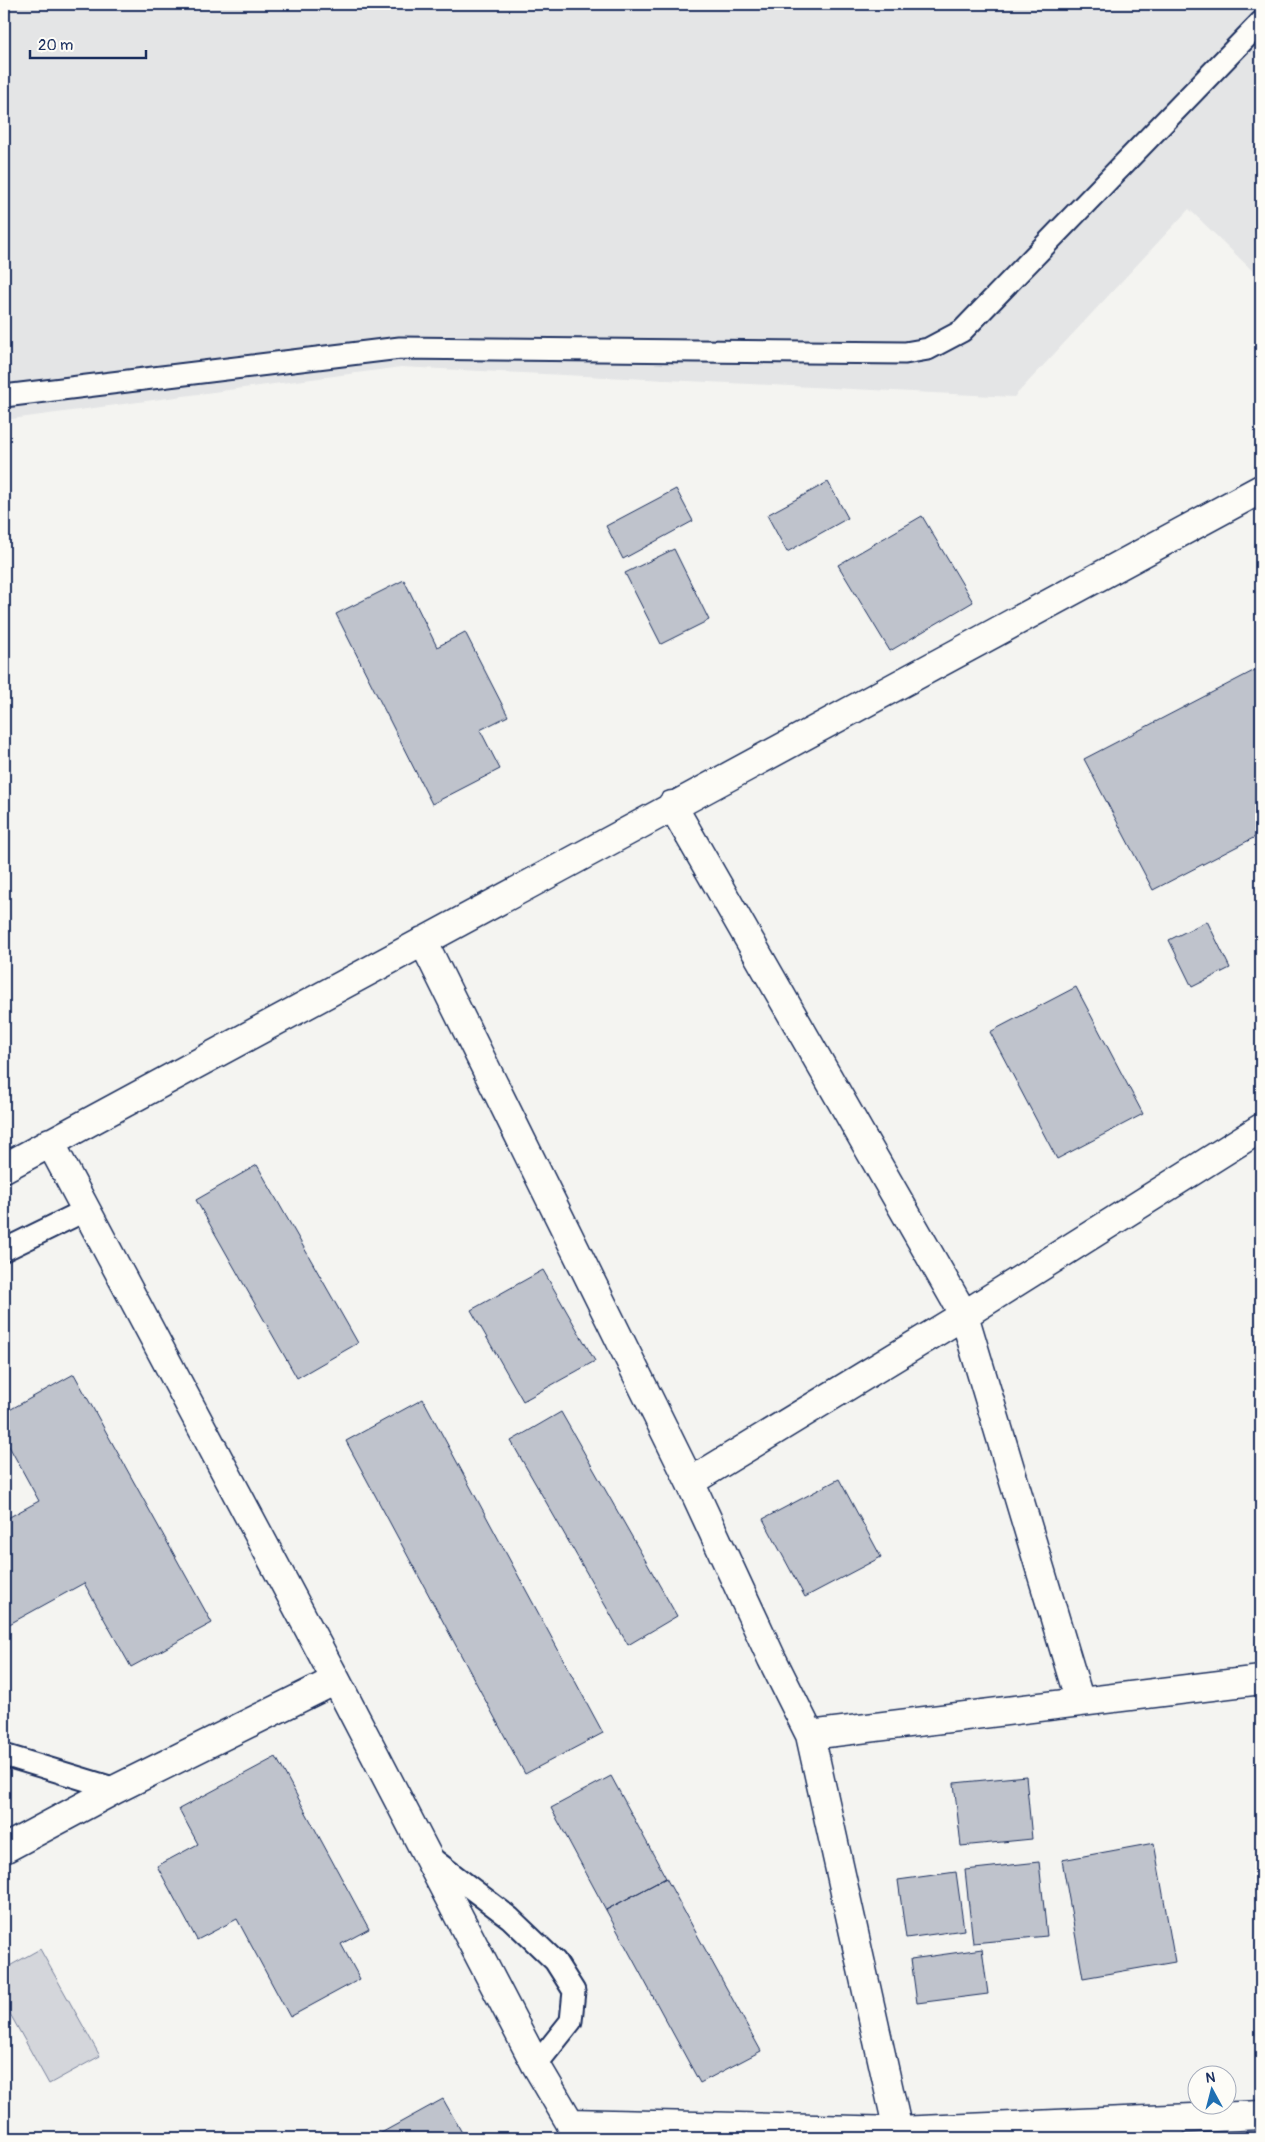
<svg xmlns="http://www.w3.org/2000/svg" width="1265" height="2142" font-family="Pangolin,sans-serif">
<rect width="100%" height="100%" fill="#f4f4f1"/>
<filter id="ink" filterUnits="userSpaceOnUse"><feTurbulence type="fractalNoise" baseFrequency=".02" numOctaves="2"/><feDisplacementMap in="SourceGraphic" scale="10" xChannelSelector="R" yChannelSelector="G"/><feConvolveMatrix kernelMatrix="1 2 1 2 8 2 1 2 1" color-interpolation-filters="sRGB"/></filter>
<g filter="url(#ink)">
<!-- built -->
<path fill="#e4e5e6" d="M4 4H1261V279L1189 209 1014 397 401 367 4 420Z"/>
<!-- green -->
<path fill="#d4d6db" stroke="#78829c" d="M40 1949 100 2056 49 2084 4 2003V1969Z"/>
<!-- building -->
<path fill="#bfc3cc" stroke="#1b2f5e" d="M828 482 848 518 787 552 767 515Z
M676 489 693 521 623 559 606 526Z
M922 516 973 602 890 651 838 565Z
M674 549 709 620 661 644 625 573Z
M404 580 437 647 465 632 508 716 480 730 500 769 432 804 336 614Z
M1261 667V834L1153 890 1084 759Z
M1207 921 1230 968 1192 987 1169 940Z
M1076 987 1143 1114 1057 1159 990 1032Z
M257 1165 358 1343 297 1378 196 1200Z
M543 1270 595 1361 523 1401 471 1310Z
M74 1374 212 1623 131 1667 84 1583 4 1627V1520L39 1501 4 1437V1413Z
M423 1399 603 1733 525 1774 346 1441Z
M561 1412 677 1616 628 1645 511 1441Z
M839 1479 881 1557 805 1597 763 1519Z
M276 1757 369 1929 341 1944 360 1979 290 2017 237 1919 197 1940 157 1866 198 1844 179 1809Z
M611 1776 666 1878 606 1910 551 1808Z
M1026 1776 1032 1839 961 1846 954 1783Z
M1154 1843 1175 1962 1083 1978 1062 1860Z
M1039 1862 1047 1936 973 1943 965 1870Z
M956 1872 964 1930 906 1938 898 1880Z
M666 1878 761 2051 700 2083 606 1910Z
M982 1949 988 1994 917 2003 911 1959Z
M443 2099 465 2138H372Z"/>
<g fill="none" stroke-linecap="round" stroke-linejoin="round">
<!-- service casing -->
<g stroke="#1b2f5e" stroke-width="25">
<path id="service" d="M4 396 400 348 905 353 928 349 962 331 1261 22
M4 1250 86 1210
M4 1755 116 1789
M430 1857 510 1918 555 1961 574 1991 571 2021 536 2065
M1173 2118V2138"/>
</g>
<!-- minor casing -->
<g stroke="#1b2f5e" stroke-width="31">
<path id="minor" d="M672 805 964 1315 1080 1702
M423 941 690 1482 772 1659 810 1735 898 2131 894 2138
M50 1142 336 1680 536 2065 579 2138
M4 1168 1261 489
M690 1482 964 1315 1261 1128
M810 1735 1261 1680
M4 1849 116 1789 336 1680
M570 2123 898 2131 1261 2115"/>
</g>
<!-- service -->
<use href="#service" stroke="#fdfcf7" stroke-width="21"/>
<!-- minor -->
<use href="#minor" stroke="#fdfcf7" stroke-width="28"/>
</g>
</g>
<!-- margin -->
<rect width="1265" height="2142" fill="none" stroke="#fdfcf7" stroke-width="20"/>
<rect x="10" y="10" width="1245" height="2122" fill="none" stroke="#1b2f5e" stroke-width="2" filter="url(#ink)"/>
<!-- north arrow -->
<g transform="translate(1212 2090) rotate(353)"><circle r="24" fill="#fdfcf7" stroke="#a3aaba"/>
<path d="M0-4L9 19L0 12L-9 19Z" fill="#1f6fb2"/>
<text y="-8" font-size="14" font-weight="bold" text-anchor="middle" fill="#1b2f5e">N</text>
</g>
<!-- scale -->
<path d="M30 50v8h116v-8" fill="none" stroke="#1b2f5e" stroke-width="2.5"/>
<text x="38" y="50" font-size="15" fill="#1b2f5e" stroke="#fdfcf7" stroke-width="4" paint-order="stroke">20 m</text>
</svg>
